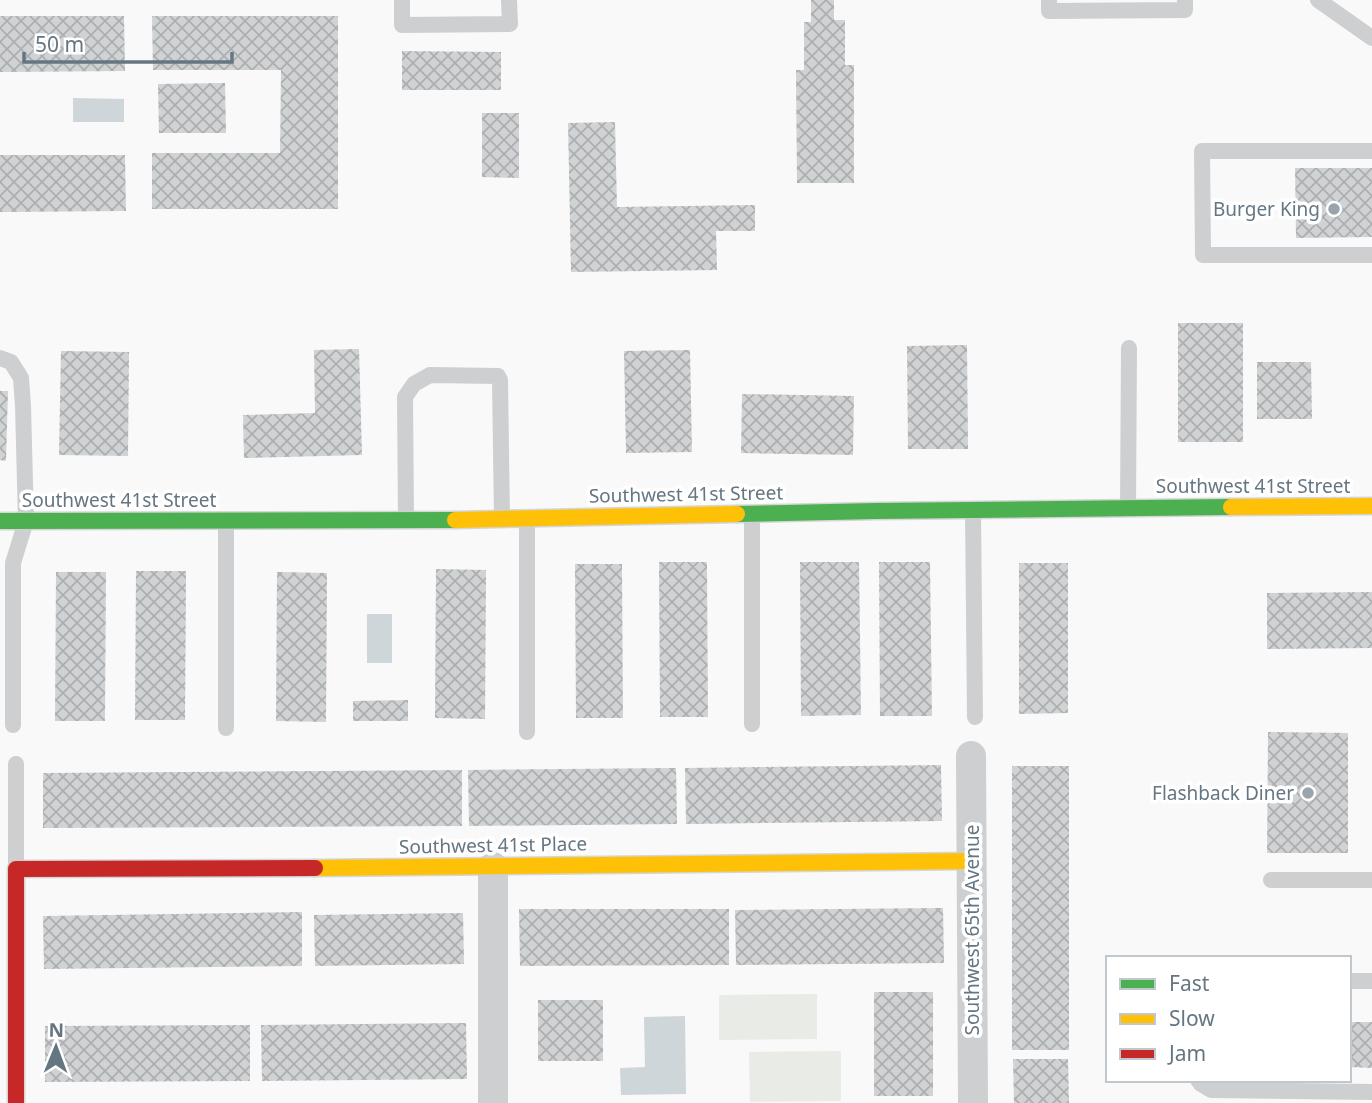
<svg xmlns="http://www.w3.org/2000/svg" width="1372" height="1103" font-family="'Noto Sans',sans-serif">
<defs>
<pattern id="building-cross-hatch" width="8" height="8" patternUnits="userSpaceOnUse" patternTransform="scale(1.75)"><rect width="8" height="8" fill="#d0d2d3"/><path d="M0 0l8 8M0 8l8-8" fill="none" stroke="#acafb1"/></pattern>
</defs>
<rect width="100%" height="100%" fill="#f9f9f9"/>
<!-- green -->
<path fill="#e8ebe6" d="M817 994V1039L719 1040V995Z
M841 1051V1101L750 1102 749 1052Z"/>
<!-- water -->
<path fill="#ced6d9" d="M73 98 124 99V122H73Z
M367 614H392V663H367Z
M685 1016 686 1094 621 1095 620 1068 645 1067 644 1017Z"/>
<!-- building -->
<path fill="url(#building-cross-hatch)" d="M811 0H834V20H845V65H854V183H797L796 70H804V22H811Z
M0 16H124L125 71 0 72Z
M152 16H338V209H152V153H280L281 70H153Z
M402 51 501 52V90H402Z
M225 83 226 133H159L158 84Z
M482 113H519V178L482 177Z
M615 122 617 207 755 205V231H716L717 270 571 272 568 123Z
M0 155H125L126 211 0 212Z
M1295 168H1372V237L1296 238Z
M1178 323H1243V442H1178Z
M967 345 968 449H908L907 346Z
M359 349 362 455 244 458 243 415 315 413 314 350Z
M690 350 692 452 626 453 624 351Z
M61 351 129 352 128 456 59 455Z
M1257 362H1311L1312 419H1257Z
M0 391H8L6 461 0 460Z
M742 394 854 396 853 455 741 453Z
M659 562H707L708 717H660Z
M800 562H859L861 715 801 716Z
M879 562H930L932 716H880Z
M1019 563H1068V713L1019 714Z
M575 564H622L623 718H576Z
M436 569 486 570 485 719 435 718Z
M136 571H186L185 720H135Z
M56 572H106L105 721H55Z
M277 572 327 573 326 722 276 721Z
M1372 592V648L1267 649V593Z
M408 700V721H353V701Z
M1268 732 1348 733V853H1267Z
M941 765 942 821 686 824 685 768Z
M1012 766H1069V1050H1012Z
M676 768 677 824 469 826 468 770Z
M462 770V826L43 828V773Z
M943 908 944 963 736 965 735 910Z
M519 909H729V965L520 966Z
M302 912V966L44 969 43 916Z
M463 913 464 964 315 966 314 915Z
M874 992H933V1096H874Z
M538 1000H603V1061H538Z
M1349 1022H1372V1068L1349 1067Z
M466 1023 467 1079 262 1081 261 1025Z
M250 1025V1081L45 1082V1026Z
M1013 1059H1068L1069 1103H1014Z"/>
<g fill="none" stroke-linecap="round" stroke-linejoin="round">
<!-- fast casing -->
<g stroke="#d5d6d7" stroke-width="19">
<path id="fast" d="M737 514 876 511 1231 507
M0 521 455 520"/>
</g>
<!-- slow casing -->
<g stroke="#d5d6d7" stroke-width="19">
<path id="slow" d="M1231 507 1372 506
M455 520 737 514
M315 868 971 861"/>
</g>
<!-- jam casing -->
<g stroke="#d5d6d7" stroke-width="19">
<path id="jam" d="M16 1103V869L315 868"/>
</g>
<!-- lane -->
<path stroke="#cecfd0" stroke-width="16" d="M402 0V25L510 24 509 0
M1049 0V11L1185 10V0
M1318 0 1372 38
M1372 151H1202L1203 255H1372
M0 358 11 362 21 378 23 406 26 521 13 563V725
M1128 508 1129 348
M973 510 975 717
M752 514V724
M527 519V732
M406 520 405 397 414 384 430 375 498 376 500 380 502 520
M226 521V728
M16 869V764
M1271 880H1372
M1349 981H1372
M1198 1080 1201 1084 1211 1090 1372 1092"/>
<!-- street -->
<path stroke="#cecfd0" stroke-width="30" d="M971 756 973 1103
M493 867V1103"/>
<!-- fast -->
<use href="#fast" stroke="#4caf50" stroke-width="16"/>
<!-- slow -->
<use href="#slow" stroke="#ffc107" stroke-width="16"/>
<!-- jam -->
<use href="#jam" stroke="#c62828" stroke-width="16"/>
</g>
<!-- markers -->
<g fill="#99a4ac" stroke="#fff" stroke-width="2.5">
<circle cx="1334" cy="209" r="7"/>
<circle cx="1308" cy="793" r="7"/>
</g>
<g text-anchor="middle" stroke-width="7" stroke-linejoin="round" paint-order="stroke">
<!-- poi labels -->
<g font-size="19" fill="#657683" stroke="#fff" text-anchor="end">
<text x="1320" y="216">Burger King</text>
<text x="1294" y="800">Flashback Diner</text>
</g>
<!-- street labels -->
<g font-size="19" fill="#657683" stroke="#fff">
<text x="1253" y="493">Southwest 41st Street</text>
<text transform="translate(686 494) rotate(-1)" y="7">Southwest 41st Street</text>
<text x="119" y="507">Southwest 41st Street</text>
<text transform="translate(493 845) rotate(-1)" y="7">Southwest 41st Place</text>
<text transform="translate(972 930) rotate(-90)" y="7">Southwest 65th Avenue</text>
</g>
</g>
<!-- legend -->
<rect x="1106" y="956" width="245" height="126" fill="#ffffff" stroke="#c1c8cd" stroke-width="2"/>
<rect x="1120" y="979" width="35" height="10" fill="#4caf50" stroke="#c1c8cd" stroke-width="2"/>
<text x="1169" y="991" font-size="21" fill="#657683">Fast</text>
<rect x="1120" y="1014" width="35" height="10" fill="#ffc107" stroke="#c1c8cd" stroke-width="2"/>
<text x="1169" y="1026" font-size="21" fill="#657683">Slow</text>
<rect x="1120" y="1049" width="35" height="10" fill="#c62828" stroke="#c1c8cd" stroke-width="2"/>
<text x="1169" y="1061" font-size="21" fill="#657683">Jam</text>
<!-- north arrow -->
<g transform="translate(56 1047) rotate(1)" stroke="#ffffff" stroke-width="5" paint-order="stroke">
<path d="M0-5L12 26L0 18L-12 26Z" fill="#657683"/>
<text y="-10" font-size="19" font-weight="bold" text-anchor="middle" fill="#657683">N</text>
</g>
<!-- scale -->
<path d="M24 52v10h208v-10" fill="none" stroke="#657683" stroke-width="3.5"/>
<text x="35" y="52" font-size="21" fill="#657683" stroke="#ffffff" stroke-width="5" paint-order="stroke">50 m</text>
</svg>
